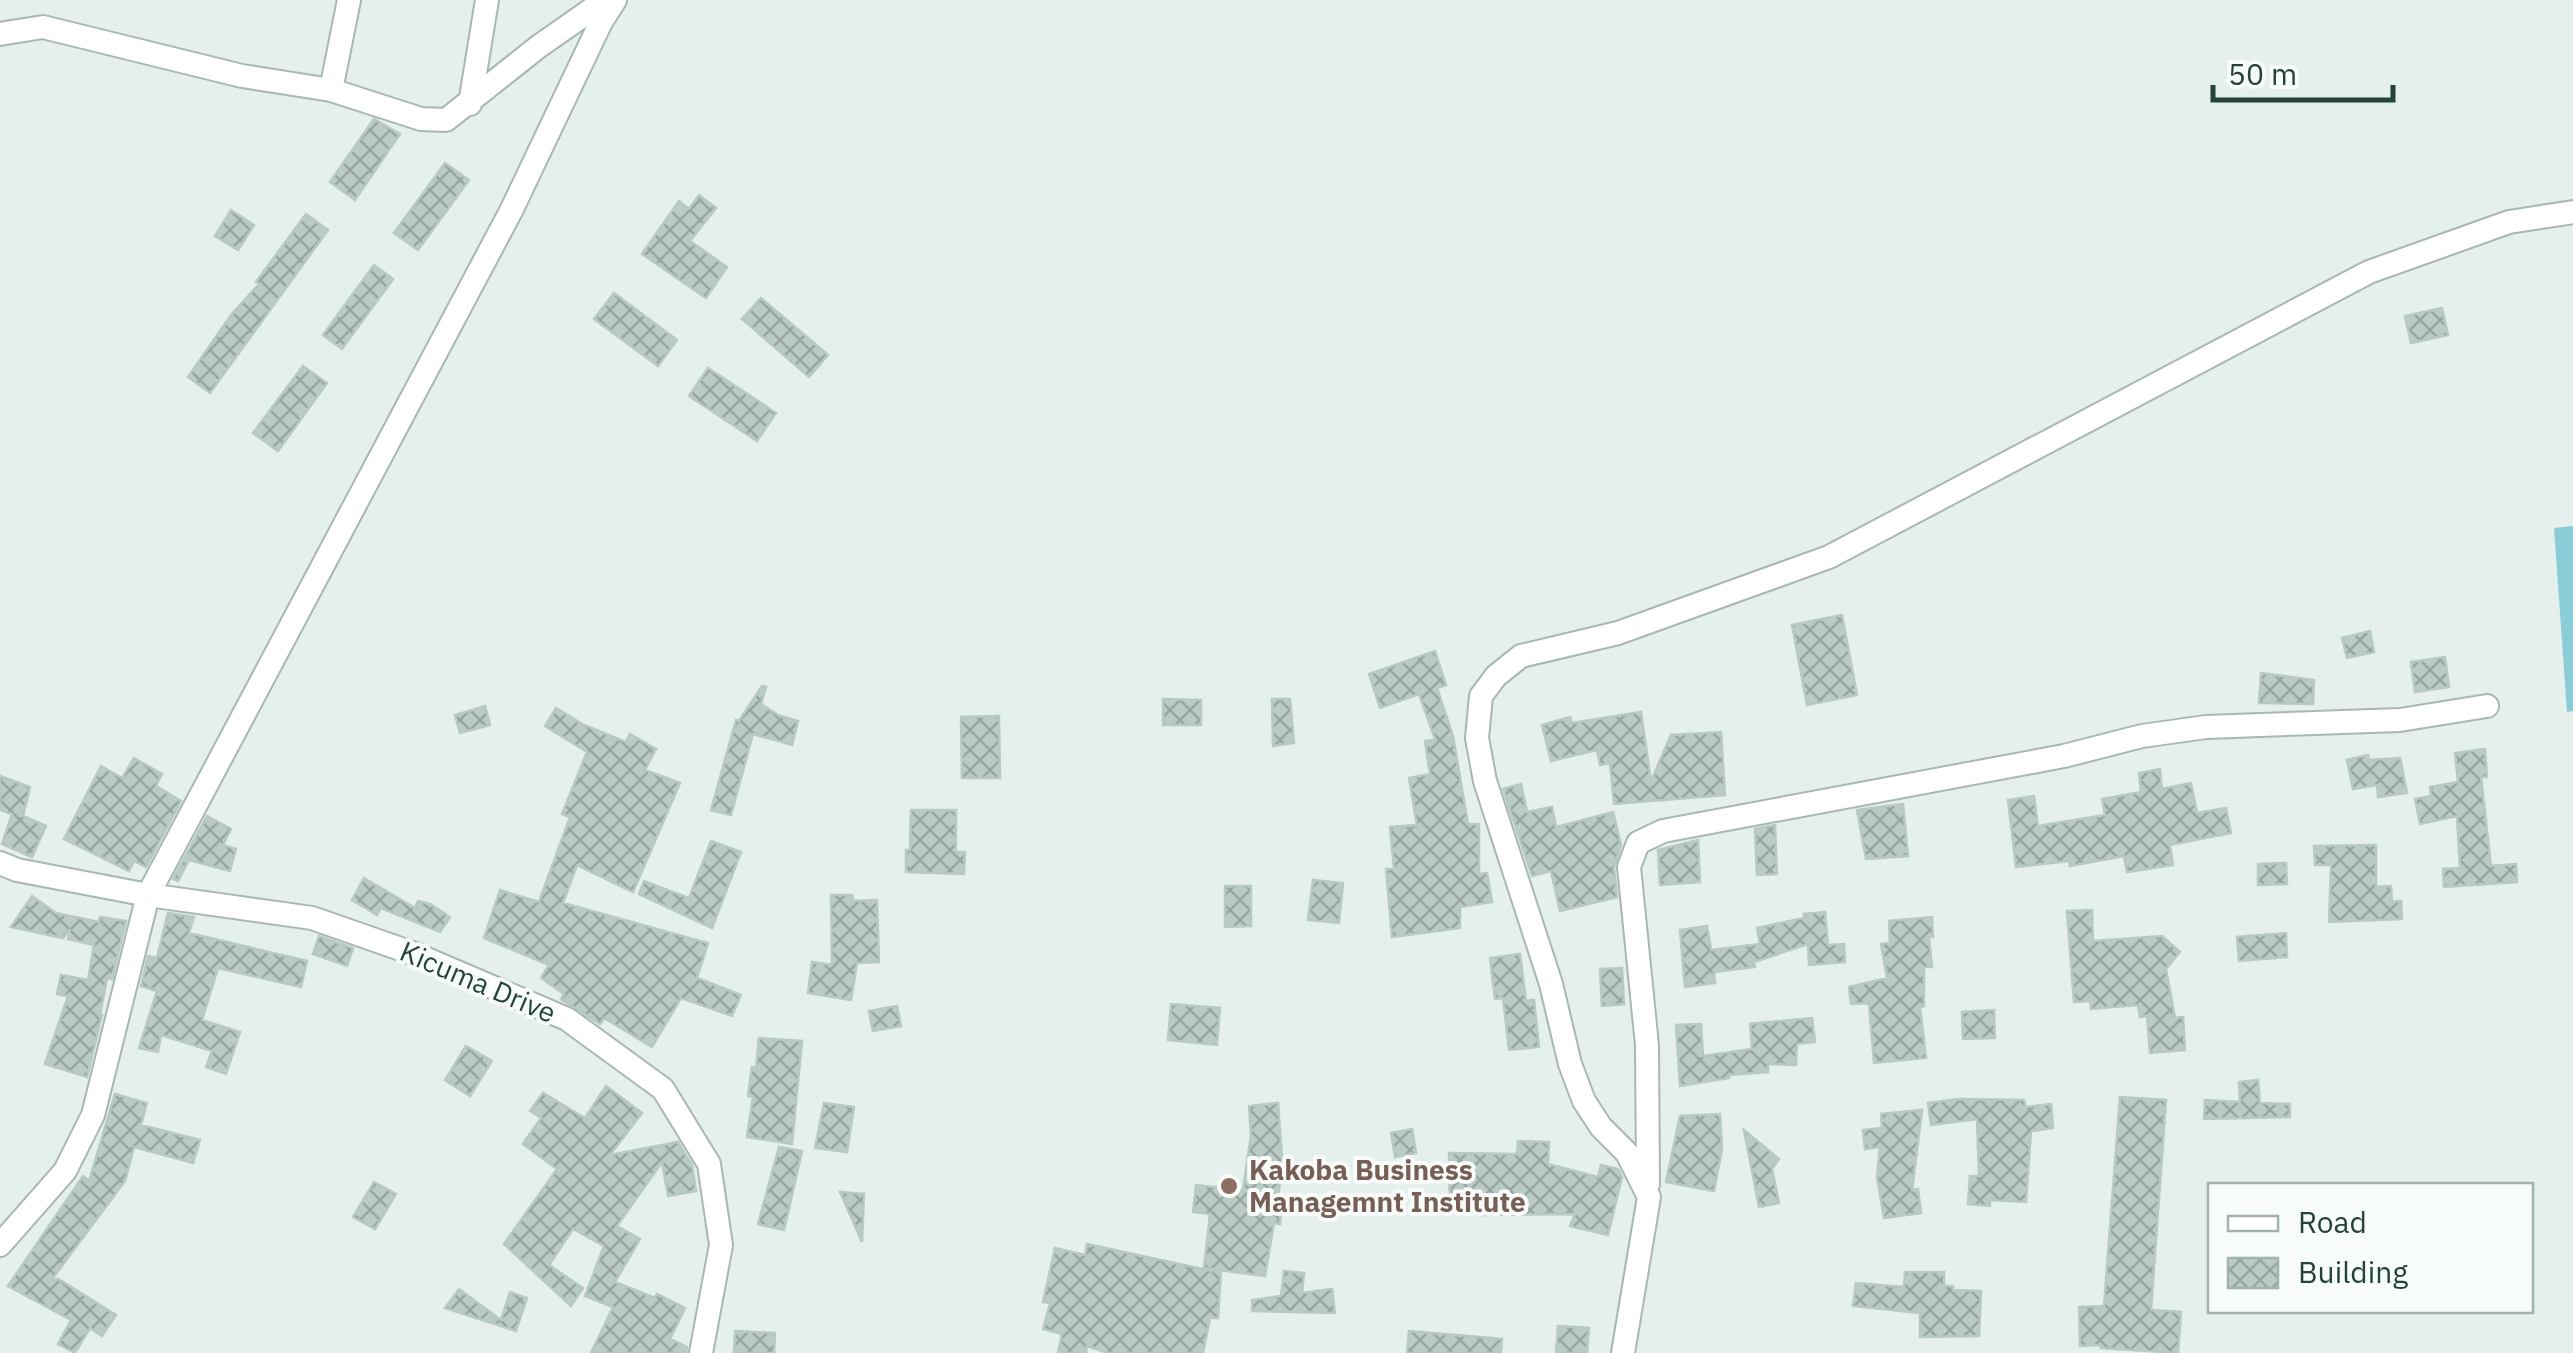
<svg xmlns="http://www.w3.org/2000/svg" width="2573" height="1353" font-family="'IBM Plex Sans',sans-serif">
<defs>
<pattern id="building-cross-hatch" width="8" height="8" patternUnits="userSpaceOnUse" patternTransform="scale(2.5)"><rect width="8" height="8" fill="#bacbc4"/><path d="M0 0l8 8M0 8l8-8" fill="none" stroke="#97a6a0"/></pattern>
</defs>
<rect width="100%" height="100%" fill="#e5efeb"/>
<!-- water -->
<path fill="#89cdd9" d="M2573 526V711L2567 712 2554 528Z"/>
<!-- building -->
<path fill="url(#building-cross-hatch)" stroke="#b7cac2" stroke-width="2.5" d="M374 119 400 134 355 200 330 182Z
M445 163 469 180 418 250 394 233Z
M699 195 716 208 690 241 727 267 706 298 642 254 679 201 689 209Z
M231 210 254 225 238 250 215 236Z
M306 214 328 230 210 393 188 377 231 315 259 284 256 282Z
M374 265 393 279 342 349 323 335Z
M614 293 677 340 658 366 594 319Z
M761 298 828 355 809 377 742 319Z
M2442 308 2448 335 2411 343 2405 316Z
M303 366 327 383 278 451 253 433Z
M708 368 776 413 757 441 689 396Z
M1842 615 1857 695 1807 705 1792 625Z
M2370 631 2374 652 2347 658 2342 638Z
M1435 651 1446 685 1437 688 1453 736 1468 824H1479V874L1487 873 1492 902 1460 907V928L1392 937 1386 869H1394L1390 827 1417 825 1409 778 1430 774 1425 741 1435 739 1419 694 1380 708 1369 674Z
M2445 657 2449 687 2415 692 2411 662Z
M2261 673 2314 680 2313 704 2259 703Z
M762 686 766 687 761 704 778 715 798 721 792 745 753 734 731 815 711 810 736 720 739 721Z
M1163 699 1201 700V725H1163Z
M1272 699H1290L1294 743 1273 746Z
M485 706 490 725 460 733 455 715Z
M556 708 584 725 626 742 630 734 656 749 645 770 680 783 633 892 577 865 563 903 708 943 697 978 741 995 732 1016 681 998 652 1047 604 1018 600 1024 561 999 564 994 541 978 549 965 484 938 500 890 539 902 570 817 562 814 587 752 545 726Z
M1641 712 1651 781 1671 735 1721 732 1725 795 1614 804 1610 763 1600 765 1597 750 1551 761 1542 725 1570 717 1572 723Z
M999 716 1000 778H962L961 717Z
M2485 749 2487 777H2481L2491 866 2516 864 2517 882 2444 887 2443 869 2460 868 2457 816 2420 824 2415 799 2431 796 2430 787 2458 782 2455 753Z
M2368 755 2369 760 2400 758 2407 793 2378 797 2377 785 2353 789 2347 760Z
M134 758 162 774 156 786 181 801 146 867 134 861 129 871 64 839 101 766 122 778Z
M2160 769 2162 789 2191 783 2197 813 2226 808 2231 833 2170 845 2173 865 2127 872 2124 856 2070 866 2069 861 2016 867 2008 800 2034 796 2038 826 2105 815 2102 799 2141 792 2139 773Z
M0 776 30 787 23 816 46 826 32 857 2 844 12 814 0 810Z
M1521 784 1527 812 1552 807 1556 827 1613 812 1621 845 1614 868 1617 897 1560 911 1551 871 1532 876 1503 789Z
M1903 804 1908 856 1866 859 1857 810Z
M911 810H956V852H965L964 874 906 872V850H910Z
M207 816 231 829 223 845 236 849 230 871 189 860 178 881 173 879Z
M1775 825 1777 874 1757 875 1755 829Z
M1698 840 1700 882 1660 885 1658 850Z
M711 841 741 852 712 928 639 894 644 881 689 898Z
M2376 845V887L2391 886 2392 902 2401 901 2402 919 2329 922 2331 865H2315L2314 846Z
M2286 863 2287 884 2258 885V864Z
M364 878 415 908 418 901 430 904 450 917 440 932 381 908 377 915 352 900Z
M1313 880 1343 883 1339 923 1308 920Z
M1225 886H1251V926L1225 927Z
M831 895H852L853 901 877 900 879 962 857 963 851 1000 808 993 812 962 832 965Z
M32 896 56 913 99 922 100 917 126 921 112 979 107 978 100 1015H102L87 1077 45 1064 68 996 57 994 61 975 88 980 94 945 68 939 70 929 63 938 11 927Z
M2092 910 2093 941 2162 936 2180 952 2166 969 2175 1018 2183 1017 2185 1050 2150 1053 2147 1016 2140 1017 2138 1005 2091 1009 2090 1001 2074 1002 2067 911Z
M1825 912 1828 945 1844 944 1845 962 1809 965 1808 944 1754 962 1755 967 1714 972 1715 983 1685 987 1680 930 1707 926 1711 950 1760 944 1757 928 1804 918V914Z
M168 913 194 917 189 933 307 961 301 987 218 968 202 1020 240 1032 226 1074 206 1067 212 1051 161 1035 158 1052 139 1048 157 991 141 986 148 956 157 958Z
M1932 917 1933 937H1929L1932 967H1924V1006L1920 1007 1926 1058 1874 1063 1869 1003 1851 1004 1849 987 1887 978 1881 944 1890 943 1889 921Z
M2286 933 2287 957 2239 961 2237 937Z
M319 936 353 948 347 966 313 954Z
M1520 954 1526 1001 1534 1000 1539 1047 1509 1050 1503 998 1495 999 1490 958Z
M1622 968 1624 1004 1602 1006 1600 969Z
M1171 1004 1220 1008 1217 1045 1168 1040Z
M897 1006 901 1026 873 1031 869 1011Z
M1994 1010 1995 1038 1963 1039 1962 1012Z
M1812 1018 1815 1042 1797 1044 1796 1065 1768 1064V1072L1729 1075V1078L1680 1086 1676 1025 1701 1024 1703 1056 1752 1049 1750 1024Z
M759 1038 802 1041 792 1144 747 1137 753 1097 748 1096 752 1067 756 1068Z
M466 1046 492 1061 470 1096 445 1080Z
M2258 1080 2260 1103 2290 1104V1117L2204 1119 2205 1100 2240 1102 2239 1082Z
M606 1086 642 1113 610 1155 678 1142 692 1165 696 1191 668 1196 662 1162 617 1226 640 1239 615 1282 655 1298 657 1294 685 1308 670 1339 687 1347 686 1353H591L613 1307 585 1296 604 1246 573 1229 549 1265 583 1288 571 1306 504 1244 557 1169 523 1144 541 1118 530 1111 543 1093 585 1118Z
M115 1094 147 1103 141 1125 200 1140 193 1163 134 1147 125 1181 50 1282 58 1279 116 1315 102 1336 90 1328 75 1353 58 1344 71 1320 8 1286 83 1176 89 1181Z
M2120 1097 2166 1100 2151 1310 2181 1312 2178 1353 2101 1348V1345L2080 1346 2079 1307 2104 1306Z
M1958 1099 2024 1100 2026 1107 2051 1104 2053 1128 2031 1131 2026 1202 1990 1200V1206L1968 1204 1970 1176H1979L1977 1119 1931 1125 1928 1103Z
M824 1103 854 1107 847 1152 815 1148Z
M1278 1103 1282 1158 1278 1202H1282L1280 1224 1274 1223 1265 1276 1204 1268 1210 1214 1193 1212 1196 1185 1243 1190 1251 1135 1249 1106Z
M1922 1110 1912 1190 1918 1189 1921 1213 1884 1218 1877 1177 1880 1147 1865 1149 1863 1130 1882 1128 1881 1114Z
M1720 1114 1722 1149 1714 1191 1666 1182 1680 1116Z
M1412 1129 1416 1153 1395 1157 1391 1133Z
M1744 1130 1779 1159 1772 1169 1779 1203 1759 1207Z
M1518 1141 1549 1142 1548 1164 1598 1177 1601 1165 1618 1169 1622 1177 1608 1235 1570 1226 1575 1214 1481 1215 1482 1211H1450L1449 1153 1517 1154Z
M779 1147 802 1151 784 1230 758 1224Z
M374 1182 396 1194 375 1229 353 1217Z
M840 1192 864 1194 862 1242Z
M1087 1244 1221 1273 1218 1318H1210L1203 1353H1108L1087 1346 1086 1353H1058L1062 1334 1043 1329 1050 1303 1043 1302 1055 1248 1085 1255Z
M1284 1271 1304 1273 1302 1293 1332 1289 1335 1313 1252 1311V1300L1281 1296Z
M1905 1272H1944V1286H1953V1290L1981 1291 1979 1336 1920 1337V1313L1853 1306 1856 1283 1904 1287Z
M459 1289 501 1320 510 1292 527 1298 516 1331 445 1308Z
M1558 1326 1589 1328 1587 1353H1556Z
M735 1331 775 1333 774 1353H734Z
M1409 1331 1502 1339 1501 1353H1407Z"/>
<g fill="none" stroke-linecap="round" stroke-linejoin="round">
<!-- street casing -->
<g stroke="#a7b8b3" stroke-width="26">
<path id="street" d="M0 34 43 27 242 76 331 90 421 119 446 120 538 47 605 0
M331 90 349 0
M470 104 487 0
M0 863 17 870 148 895 312 918 415 954 567 1019 663 1089 709 1164 721 1245 701 1353
M1648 1184 1647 1045 1629 867 1638 843 1663 831 2064 756 2142 736 2206 727 2400 720 2487 706
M0 1245 65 1171 93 1115 148 895 511 211 601 22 615 0
M1623 1353 1649 1197 1627 1153 1601 1127 1584 1101 1570 1064 1551 984 1485 781 1477 738 1481 696 1496 676 1521 656 1618 633 1829 557 2369 272 2509 222 2573 212"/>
</g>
<!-- street -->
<use href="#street" stroke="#fff" stroke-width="22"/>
</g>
<!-- markers -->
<circle fill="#8d6e63" stroke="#f7fbf9" stroke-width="4" cx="1229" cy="1186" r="10"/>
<g text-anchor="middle" stroke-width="8" stroke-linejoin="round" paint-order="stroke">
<!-- street labels -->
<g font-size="28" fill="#22443b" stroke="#f7fbf9">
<text transform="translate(478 982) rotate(23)" y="10">Kicuma Drive</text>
</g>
<!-- education labels -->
<g font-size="28" font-weight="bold" fill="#785e54" stroke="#f7fbf9" text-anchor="start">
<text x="1249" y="1180">Kakoba Business<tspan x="1249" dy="32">Managemnt Institute</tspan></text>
</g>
</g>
<!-- legend -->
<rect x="2208" y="1183" width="325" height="130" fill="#f7fbf9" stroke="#a2b2ad" stroke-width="2.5"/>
<rect x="2228" y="1216" width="50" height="15" fill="#ffffff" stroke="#a2b2ad" stroke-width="2.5"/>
<text x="2298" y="1233" font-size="30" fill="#22443b">Road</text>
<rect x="2228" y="1258" width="50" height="30" fill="url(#building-cross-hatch)" stroke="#a2b2ad" stroke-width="2.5"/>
<text x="2298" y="1283" font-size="30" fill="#22443b">Building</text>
<!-- scale -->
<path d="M2213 85v15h180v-15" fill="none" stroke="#22443b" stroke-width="5"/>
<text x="2228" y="85" font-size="30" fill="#22443b" stroke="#f7fbf9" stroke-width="8" paint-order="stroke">50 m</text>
</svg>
